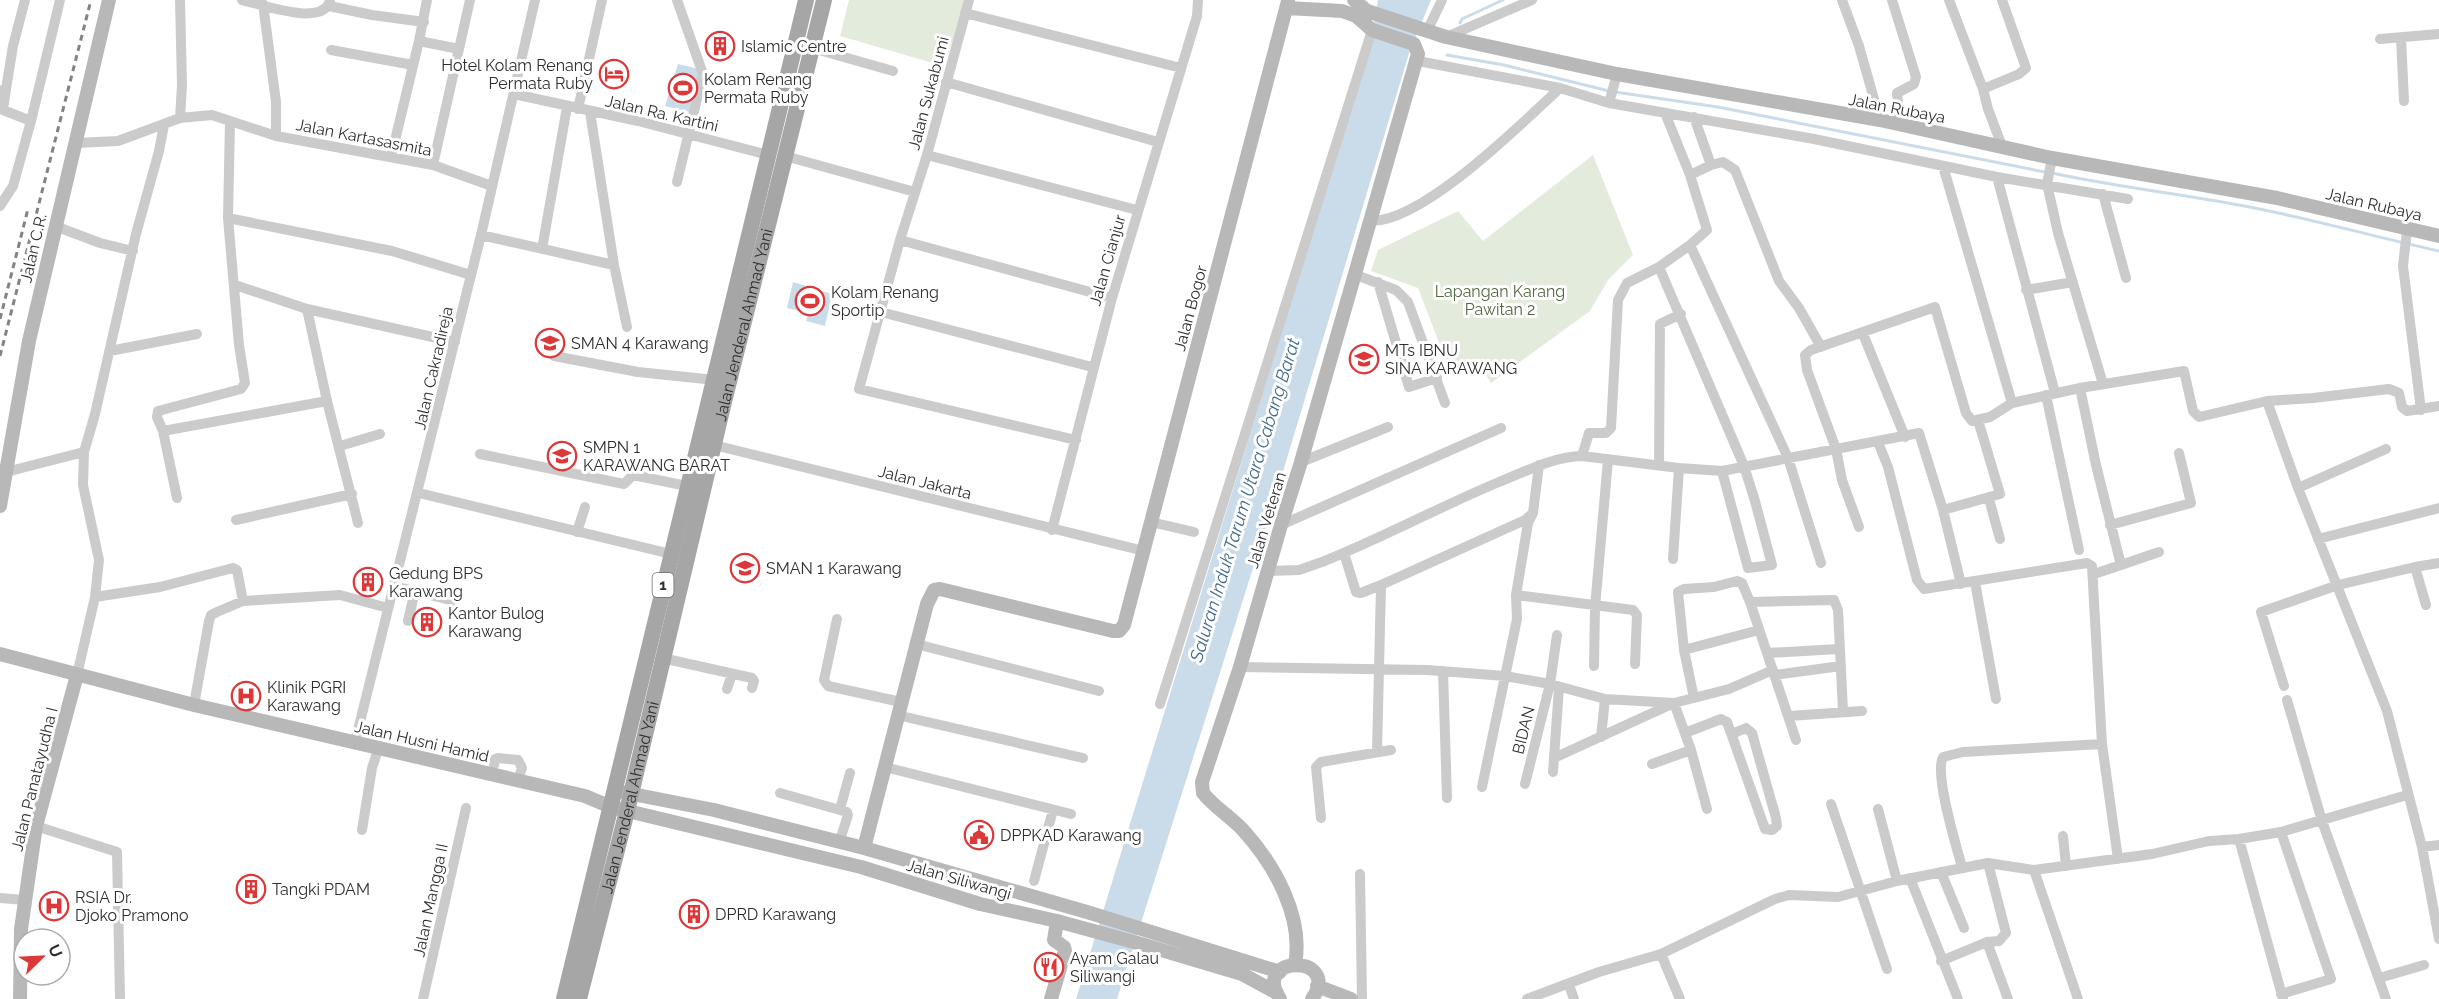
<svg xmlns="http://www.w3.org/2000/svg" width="2439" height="999" font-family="Raleway,sans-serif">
<rect width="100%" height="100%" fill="#fff"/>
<!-- green -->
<path fill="#e3ebdd" d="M849 0H964L956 33 943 66 840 36Z
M1593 155 1633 255 1608 280 1590 311 1491 383 1477 359 1451 374 1418 288 1371 271 1378 250 1458 211 1483 241Z"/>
<!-- water -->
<path fill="#cadbea" d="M1378 0H1431L1410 50 1272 508 1117 999H1076L1371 42Z
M678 64 700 69 690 112 665 106Z
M793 282 832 294 825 326 806 321 808 313 787 308Z"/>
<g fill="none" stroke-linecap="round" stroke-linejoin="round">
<!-- stream -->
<path stroke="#cadbea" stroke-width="3" d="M1460 23 1462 19 1503 0
M1447 55 1504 65 1609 91
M1615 92 1718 107 2045 172
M2052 173C2112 186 2173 193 2233 204 2303 216 2370 236 2439 251"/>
<!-- street -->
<path stroke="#cbcbcb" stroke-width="10" d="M180 0 182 85 180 118
M242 0C261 4 324 28 330 0
M427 0 419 41 459 49
M677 0 703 74 677 182
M969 0 927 155 900 240 859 389 1076 440
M1842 0 1859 46 1880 120
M1892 0 1916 77 1914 84 1897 93 1900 125
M1949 0 1983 89 1988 109 2002 146
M263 4 276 102V136
M329 6 372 15 424 22
M965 13 1181 68
M1428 29 1442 0
M1446 37 1532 0
M2401 38 2404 101
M2380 39 2439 34
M812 48 893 71
M331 50 413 65
M1418 61 1560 88 1609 103 1814 139 1997 177 2128 199
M946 82 1158 142
M1983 89 2019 74 2026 68 2002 0
M0 91 6 89 13 46 25 0
M514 94 638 121 768 155
M1609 103 1617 74
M578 109 602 0
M590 112 614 265 627 327
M1694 117 1711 165
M31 121 60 0
M76 143 118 141 180 118 212 115 276 136 433 165 492 186
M927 155 1137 210
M785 156 915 192
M391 157 419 41
M2052 158 2047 184 2058 233 2103 384
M433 165 470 0
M1943 166 2012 403
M1690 175 1711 165 1723 162 1735 170 1779 281 1799 308 1821 347
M1997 177 2055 393
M2103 194 2126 278
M0 206 13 186 31 121 3 110 6 89
M228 218 392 251 471 275
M1371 221C1423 222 1521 124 1560 88
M55 226 100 243 133 251
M2407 230 2403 266 2421 410
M481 235 614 265
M900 240 1112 298
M1690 245 1788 458 1821 563
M542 249 567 107
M1659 267 1744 466 1755 501 1772 565 1748 568 1722 471
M1356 275 1396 290 1408 302 1445 403
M1378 282 1409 387 1437 378
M235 285 307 309 455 342
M2026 290 2073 282
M307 309 327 401 358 523
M881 312 1092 367
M1863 334 1905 437
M110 351 197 334
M554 356 638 372 715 380
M2080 388 2096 465 2121 565 2094 574
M2046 395 2079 550
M2267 401 2298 488 2387 711 2422 847 2439 939
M163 431 327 401
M1878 442 1888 467 1917 580 1924 589 2087 563 2092 566 2102 744
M710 444 1144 551
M340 446 380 434
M480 454 624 484 633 475 687 486
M1582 456 1589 433H1606L1611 428 1618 300 1627 283 1659 267 1690 245 1707 230 1690 175 1665 113
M1301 462 1388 427
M1659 464 1660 324 1681 314
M6 472 84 452
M2298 488 2386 449
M419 493 671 554
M177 498 163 431 157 417 158 411 241 389 245 383 239 345 228 218 230 121
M1989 499 2000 539
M1943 510 2000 494 1978 420
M236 520 352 494
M1151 522 1194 532
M1281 525 1501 428
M2110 525 2191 503 2179 453
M1859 527 1842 480 1836 449 1807 370 1805 355 1811 350 1935 307 1966 413 1972 421 1990 417 2012 403 2080 388 2184 371 2193 411 2199 417 2267 401 2313 398 2389 389 2399 393 2402 407 2407 411 2439 406
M1052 530 1112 298 1197 16 1198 0
M577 532 585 507
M2318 539 2439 508
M1344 553 1356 592 1361 593 1381 585 1525 520 1533 513 1539 465
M1673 559 1679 468
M2121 565 2159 552
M2415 567 2439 563
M1268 571 1299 570 1322 562C1382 538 1439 507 1499 482 1527 471 1552 457 1582 456L1679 468 1722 471 1919 433 1943 510 1961 584
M1975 582 1996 699
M394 586 454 601
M1516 595 1528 523 1533 513
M95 597 160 587 233 568 237 570 243 601
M1750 602 1834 600 1838 610 1843 711
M837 619 824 680 828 686 901 702
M408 621 415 591
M916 644 1099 691
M1684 650 1759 630
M1767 653 1839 649
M662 658 752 678 754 681 752 688
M1594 666 1595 607 1608 460
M1240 667 1427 670 1505 676 1550 684 1605 699 1674 703 1691 750 1707 809
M1443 671 1447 798
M77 675 95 597 99 560 83 485 84 452 95 414 136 234 159 151 164 125
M1774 675 1841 666
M2284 686 2261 612 2338 585 2415 567 2426 605
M727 689 732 674
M1694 698 1684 650 1678 592 1684 589 1714 587 1737 581 1742 583 1750 602 1796 740
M2287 700 2322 821 2386 999
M1160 704 1372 30
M194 705 209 621 211 615 217 612 243 601 340 595 388 608
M897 715 1083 758
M1789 716 1862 711
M1685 733 1721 719 1727 722 1765 829 1772 830 1777 826 1776 818 1752 733 1746 728 1732 734
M1601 737 1605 699
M355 742 481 235 535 0
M1377 752 1381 585
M1554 758 1674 703 1729 689 1773 670
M1652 764 1691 750
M494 765 495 759 498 758 518 760 522 768 518 780
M885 767 1071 814
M1553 772 1559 688
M1525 784 1550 684 1557 635
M1482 787 1517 619 1516 595 1633 610 1637 615 1635 664
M780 793 847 812 848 815 839 843
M1831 804 1887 969
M840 809 850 773
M1878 809 1897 881
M1321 818 1316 767 1321 762 1391 750
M36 826 117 852 120 999
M362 830 372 768 379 747
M2281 832 2331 979 2281 994
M2063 836 2066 866
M2239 839 2283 999
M2422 847 2439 845
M1988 863 2006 933 1999 941 1987 942 2008 999
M1962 867C1956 845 1934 774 1943 757L1963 752 2102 744 2118 859
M2034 870 2152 854 2209 841 2239 839 2281 832 2407 795
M1941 872 1964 928
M1360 874 1362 999
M1910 878 1958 999
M1034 881 1053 810
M0 898 25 900
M1661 954 1680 999
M1941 961 1987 942
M2379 978 2424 965
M1569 985 1574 999
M423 999 466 808
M1527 999 1599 972 1661 954 1775 899 1789 895 1838 897 1897 881 1988 863 2034 870 2078 999"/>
<!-- secondary -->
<path stroke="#b8b8b8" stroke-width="14" d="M1354 0 1367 11 1446 37 1617 74 1880 120 2052 158 2277 198 2439 236
M1287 8 1342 11 1356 16 1372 30 1414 44 1418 54 1301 462 1281 525 1240 667 1202 782 1203 793C1214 807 1231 817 1243 830 1274 864 1304 917 1295 964
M0 506 29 341 109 0
M0 654 194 705 585 796 611 807 861 867 980 904 1057 921 1141 944 1242 974 1277 993
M622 792 714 810 864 848 1087 912 1280 972
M864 848 927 604 934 590 940 589 1113 631H1119L1124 625 1288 1
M1317 986 1351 999
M20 999 21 929 36 826 77 675
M1051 999 1065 951 1064 947 1054 940 1057 921
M1280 999C1250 954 1343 954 1312 999"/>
<!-- primary -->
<g stroke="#a6a6a6" stroke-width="16">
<path d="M564 999 806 0"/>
<path id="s1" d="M579 999 627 811 724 402 824 0"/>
</g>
<!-- rail -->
<path stroke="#838383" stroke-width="3" stroke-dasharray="6 4.5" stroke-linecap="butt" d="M0 319 28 209
M0 356 91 0"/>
</g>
<!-- icons -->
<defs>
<g id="building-ring" transform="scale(1.5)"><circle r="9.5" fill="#fff" stroke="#dd3839" stroke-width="1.5"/><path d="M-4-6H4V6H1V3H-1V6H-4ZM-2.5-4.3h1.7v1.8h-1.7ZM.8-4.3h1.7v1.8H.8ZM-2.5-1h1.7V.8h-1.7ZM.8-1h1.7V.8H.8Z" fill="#dd3839"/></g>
<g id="hotel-ring" transform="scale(1.5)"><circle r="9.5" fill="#fff" stroke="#dd3839" stroke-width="1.5"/><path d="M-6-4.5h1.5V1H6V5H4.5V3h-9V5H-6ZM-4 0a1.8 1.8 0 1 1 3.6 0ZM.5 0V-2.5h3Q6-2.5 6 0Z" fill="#dd3839"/></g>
<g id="stadium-ring" transform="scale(1.5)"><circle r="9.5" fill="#fff" stroke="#dd3839" stroke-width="1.5"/><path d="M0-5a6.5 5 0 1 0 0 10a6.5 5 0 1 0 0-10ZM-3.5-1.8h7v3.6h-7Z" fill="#dd3839"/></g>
<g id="school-ring" transform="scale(1.5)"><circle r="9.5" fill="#fff" stroke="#dd3839" stroke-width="1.5"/><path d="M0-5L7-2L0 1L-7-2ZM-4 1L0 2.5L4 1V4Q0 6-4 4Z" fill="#dd3839"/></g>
<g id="hospital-ring" transform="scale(1.5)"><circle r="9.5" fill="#fff" stroke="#dd3839" stroke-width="1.5"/><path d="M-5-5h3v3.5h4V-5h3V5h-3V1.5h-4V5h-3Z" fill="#dd3839"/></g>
<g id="civic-ring" transform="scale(1.5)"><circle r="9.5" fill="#fff" stroke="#dd3839" stroke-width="1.5"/><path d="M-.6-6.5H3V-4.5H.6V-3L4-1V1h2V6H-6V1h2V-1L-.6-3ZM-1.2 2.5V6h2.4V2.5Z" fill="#dd3839"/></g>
<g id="restaurant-ring" transform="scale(1.5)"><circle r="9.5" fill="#fff" stroke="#dd3839" stroke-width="1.5"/><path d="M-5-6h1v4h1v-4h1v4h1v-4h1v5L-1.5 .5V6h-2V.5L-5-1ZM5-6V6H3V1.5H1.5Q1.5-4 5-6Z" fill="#dd3839"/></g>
</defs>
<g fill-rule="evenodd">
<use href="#building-ring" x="720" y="46"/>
<use href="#hotel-ring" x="614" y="74"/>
<use href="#stadium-ring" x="683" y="88"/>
<use href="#stadium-ring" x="810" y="301"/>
<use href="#school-ring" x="550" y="343"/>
<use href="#school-ring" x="1364" y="359"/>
<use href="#school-ring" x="562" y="456"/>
<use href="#school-ring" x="745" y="568"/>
<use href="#building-ring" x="368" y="582"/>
<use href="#building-ring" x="427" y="622"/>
<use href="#hospital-ring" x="246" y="696"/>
<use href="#civic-ring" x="979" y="835"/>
<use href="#building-ring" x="251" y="889"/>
<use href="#hospital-ring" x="54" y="906"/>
<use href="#building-ring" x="694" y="914"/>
<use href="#restaurant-ring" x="1049" y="967"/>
</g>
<g text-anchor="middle" stroke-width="6" stroke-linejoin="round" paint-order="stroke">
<!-- shield labels -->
<rect fill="#fff" stroke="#6d6d6d" stroke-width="1.5" x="652.5" y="573" width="21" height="24" rx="4.5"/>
<g font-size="15" font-weight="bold" fill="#2e2e2e">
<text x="663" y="590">1</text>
</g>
<!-- poi labels -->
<g font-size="16" fill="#2e2e2e" stroke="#fff" text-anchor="start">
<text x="741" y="52">Islamic Centre</text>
<text x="593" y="71" text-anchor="end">Hotel Kolam Renang<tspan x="593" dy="18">Permata Ruby</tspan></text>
<text x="704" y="85">Kolam Renang<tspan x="704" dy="18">Permata Ruby</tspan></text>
<text x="831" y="298">Kolam Renang<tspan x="831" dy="18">Sportip</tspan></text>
<text x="571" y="349">SMAN 4 Karawang</text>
<text x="1385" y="356">MTs IBNU<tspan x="1385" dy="18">SINA KARAWANG</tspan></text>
<text x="583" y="453">SMPN 1<tspan x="583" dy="18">KARAWANG BARAT</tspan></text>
<text x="766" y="574">SMAN 1 Karawang</text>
<text x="389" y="579">Gedung BPS<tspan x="389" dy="18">Karawang</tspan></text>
<text x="448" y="619">Kantor Bulog<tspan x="448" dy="18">Karawang</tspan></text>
<text x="267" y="693">Klinik PGRI<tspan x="267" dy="18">Karawang</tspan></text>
<text x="1000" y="841">DPPKAD Karawang</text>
<text x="272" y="895">Tangki PDAM</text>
<text x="75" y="903">RSIA Dr.<tspan x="75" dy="18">Djoko Pramono</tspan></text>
<text x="715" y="920">DPRD Karawang</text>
<text x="1070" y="964">Ayam Galau<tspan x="1070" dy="18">Siliwangi</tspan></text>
</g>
<!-- street labels -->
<g font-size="16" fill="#2e2e2e" stroke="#fff">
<text transform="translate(928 93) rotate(-75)" y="6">Jalan Sukabumi</text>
<text transform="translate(1897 108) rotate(11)" y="6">Jalan Rubaya</text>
<text transform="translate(662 113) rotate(13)" y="6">Jalan Ra. Kartini</text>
<text transform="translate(364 137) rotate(11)" y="6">Jalan Kartasasmita</text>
<text transform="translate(2374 204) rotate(13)" y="6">Jalan Rubaya</text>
<text transform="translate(33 248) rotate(-77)" y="6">Jalan C.R.</text>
<text transform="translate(1107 260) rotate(-74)" y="6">Jalan Cianjur</text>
<text transform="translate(1190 308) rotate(-75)" y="6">Jalan Bogor</text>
<text dy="6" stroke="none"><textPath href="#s1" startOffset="694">Jalan Jenderal Ahmad Yani</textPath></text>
<text transform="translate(433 368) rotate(-77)" y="6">Jalan Cakradireja</text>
<text transform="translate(925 482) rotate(14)" y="6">Jalan Jakarta</text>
<text transform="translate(1266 520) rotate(-73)" y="6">Jalan Veteran</text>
<text transform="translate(1523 730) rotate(-76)" y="6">BIDAN</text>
<text transform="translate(422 741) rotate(13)" y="6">Jalan Husni Hamid</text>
<text transform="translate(34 779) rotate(-76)" y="6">Jalan Panatayudha I</text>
<text dy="6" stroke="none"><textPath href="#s1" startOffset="208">Jalan Jenderal Ahmad Yani</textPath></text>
<text transform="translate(959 879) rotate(16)" y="6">Jalan Siliwangi</text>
<text transform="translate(430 900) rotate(-78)" y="6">Jalan Mangga II</text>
</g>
<!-- park labels -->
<g font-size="16" fill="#4f683e" stroke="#fff">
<text x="1500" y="297">Lapangan Karang<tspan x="1500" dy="18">Pawitan 2</tspan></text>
</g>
<!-- water labels -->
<g font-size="18" font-style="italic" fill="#406a8d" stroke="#fff">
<text transform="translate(1245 500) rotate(-73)" y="6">Saluran Induk Tarum Utara Cabang Barat</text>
</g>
</g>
<!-- north arrow -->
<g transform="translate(42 957) rotate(66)"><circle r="28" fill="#ffffff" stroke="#ababab" stroke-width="1.5"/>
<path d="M0-4.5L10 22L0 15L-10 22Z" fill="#dd3839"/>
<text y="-9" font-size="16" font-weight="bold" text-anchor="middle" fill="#2e2e2e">U</text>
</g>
</svg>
